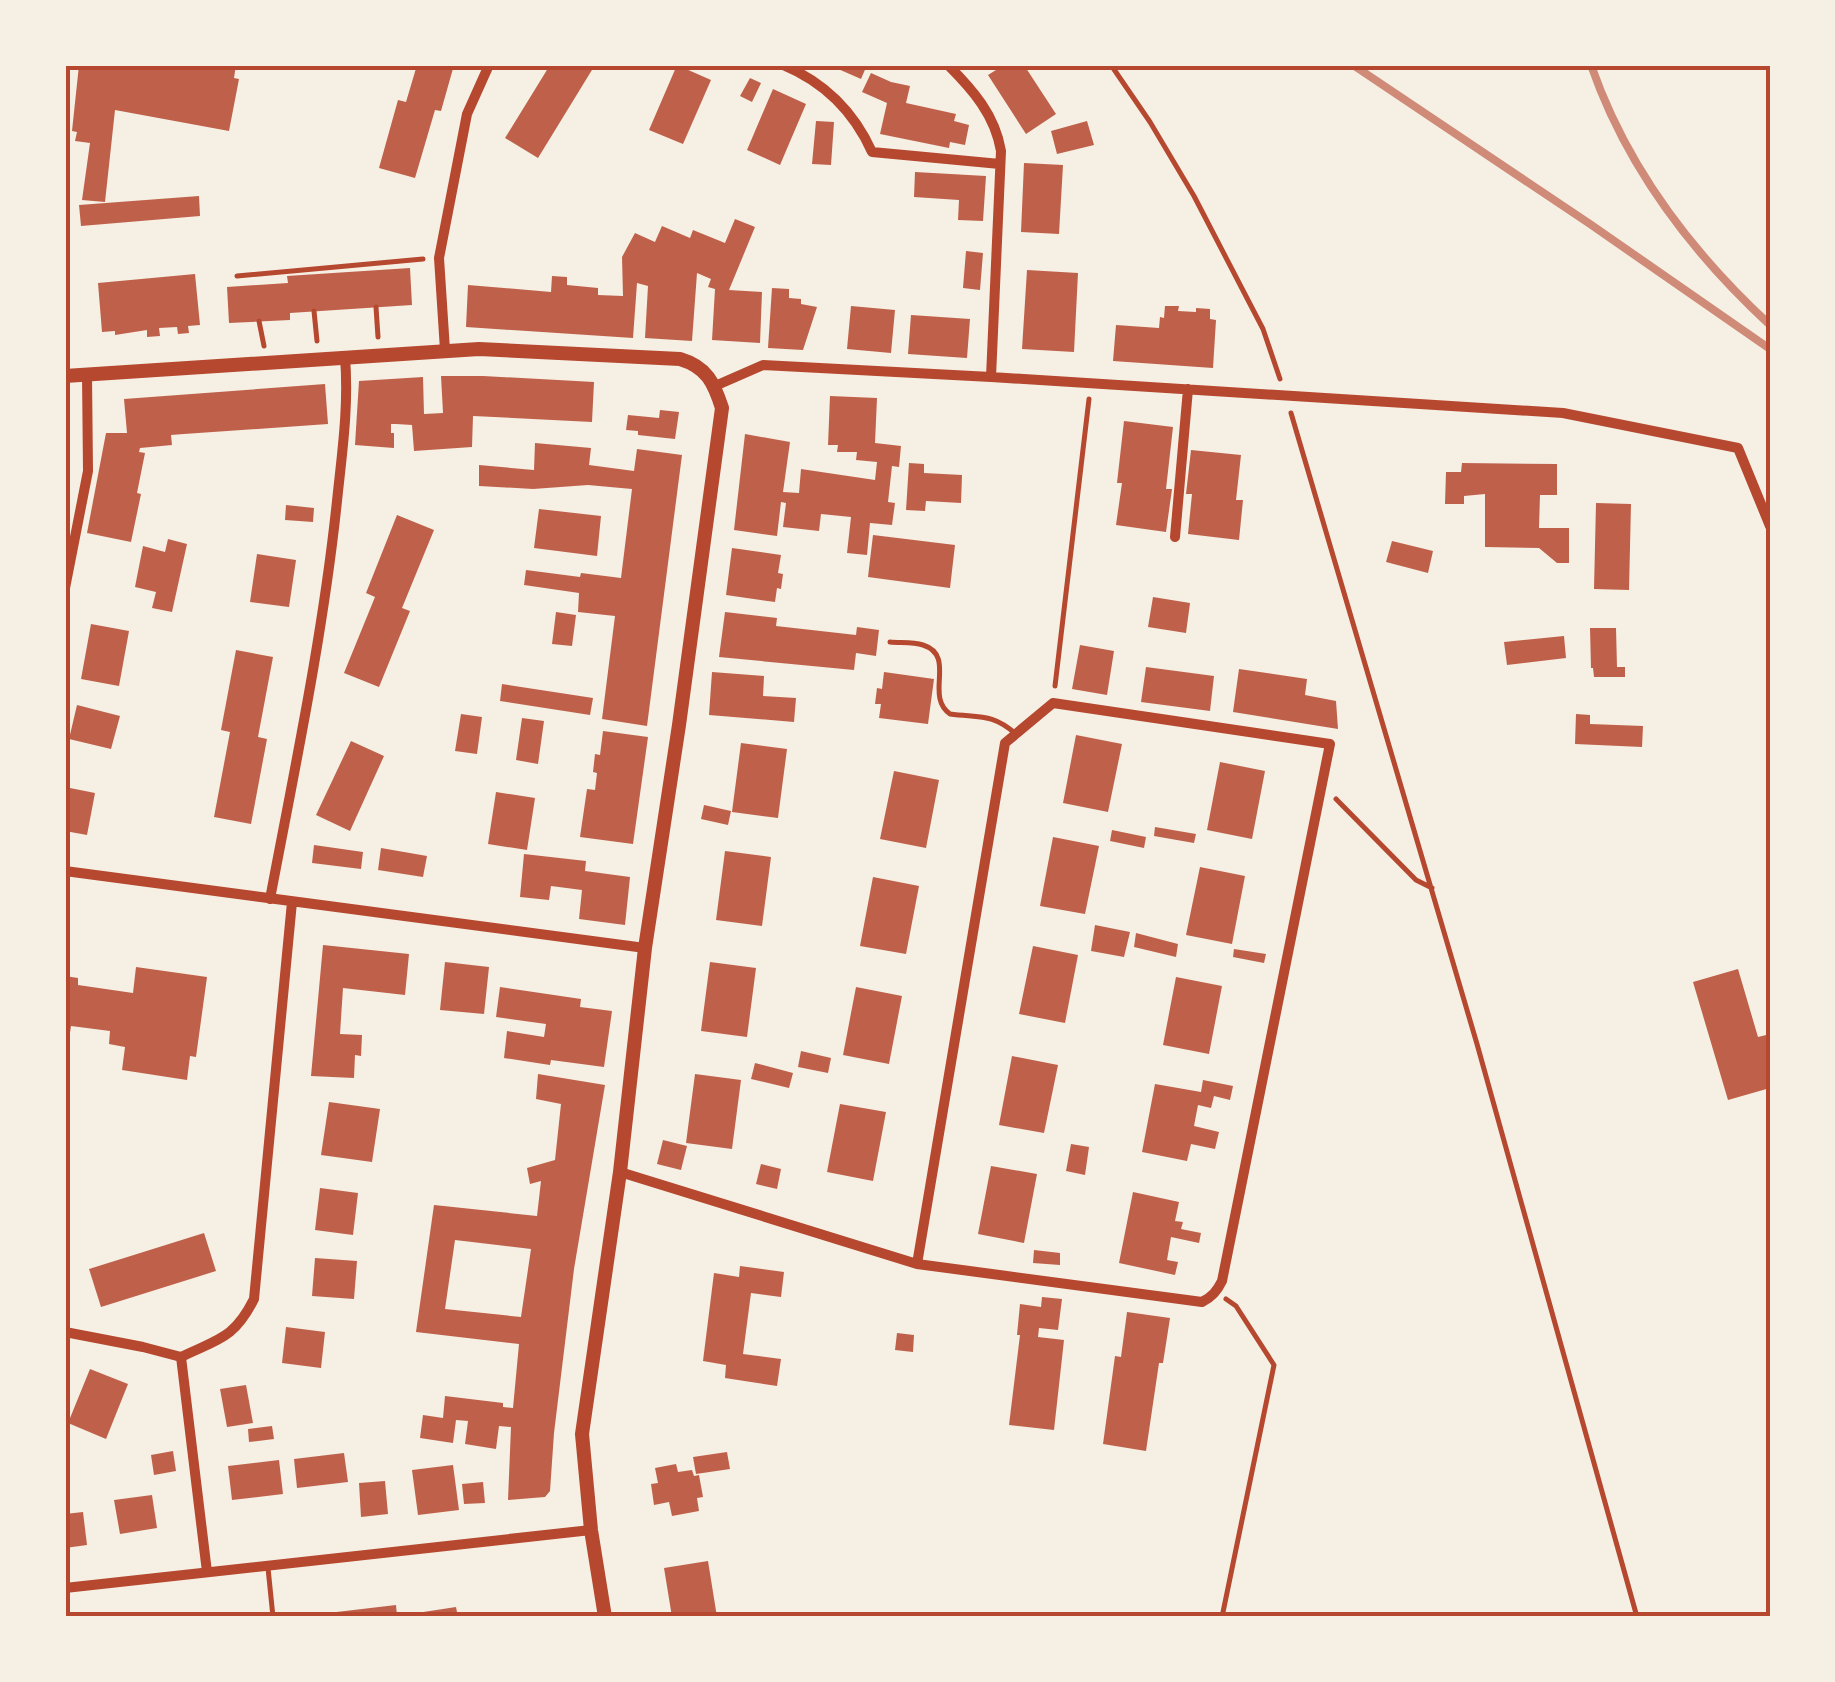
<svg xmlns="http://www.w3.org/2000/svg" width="1835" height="1682" font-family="'Varela Round',sans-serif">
<rect width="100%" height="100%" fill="#f6efe4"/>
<!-- building -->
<path fill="#bf614a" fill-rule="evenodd" d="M79 65H161L192 70 193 65H236L234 78 239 79 229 131 115 110 105 202 82 200 90 143 75 141 77 132 72 131Z
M417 65H454L441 111 435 110 415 178 379 168 398 100 406 102Z
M550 65H595L538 158 505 138Z
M677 65 711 80 683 144 649 130Z
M829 65H867L861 79Z
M1004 65H1024L1056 114 1026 134 988 75Z
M871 73 891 82 910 86 906 103 956 114 954 121 969 125 965 145 950 142 949 148 880 134 887 103 862 92Z
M750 78 761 83 752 102 740 96Z
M773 89 806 104 780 165 747 150Z
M816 121 834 122 831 165 812 164Z
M1087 121 1094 145 1057 154 1051 131Z
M1024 163 1063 165 1059 234 1021 232Z
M915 172 986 176 983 221 958 220 959 200 914 197Z
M199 196 200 216 81 226 79 205Z
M735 219 755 227 729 290 762 292 760 343 712 340 715 289 708 287 711 279 697 273 692 341 645 338 648 286 637 283 633 338 466 327 468 285 551 292 552 276 567 277V285L598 288V295L623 296 622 257 635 233 655 242 662 226 690 238 693 230 725 243Z
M966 251 983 253 980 290 963 288Z
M410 268 412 305 290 313V320L229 323 227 287 288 283 287 276Z
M1027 270 1078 273 1074 352 1022 349Z
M195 274 200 325 188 326 189 333 178 334 177 327 159 328 160 336 147 337V330L115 335V331L102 332 98 283Z
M772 288 789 289V298L801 299V304L817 307 803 350 768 348Z
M851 306 895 310 891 353 847 349Z
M1165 306H1179L1178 311 1196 312V308L1210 309V319L1216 320 1213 368 1113 361 1116 325 1159 328 1160 317 1164 318Z
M911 315 970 319 967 358 908 354Z
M441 376H483L594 382 592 422 473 416 472 447 414 451 412 425 396 424H391V433H394V448L355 445 359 381 423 377 424 414 443 413Z
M325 384 328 424 184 434 171 435 172 445 140 448 139 452 145 453 137 493 141 494 131 542 87 533 106 433H127L124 399Z
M830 396 877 398 875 443 901 446 899 467 892 466 888 502 895 503 892 525 870 523 867 555 847 553 851 517 821 514 819 531 783 527 786 503 781 502 777 536 734 530 745 434 790 442 783 492 799 493 801 469 875 480 877 462 856 460 857 452H837L838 445H828Z
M660 410 679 412 675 439 638 435V431L626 430 628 415 659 418Z
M1124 421 1173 427 1166 489H1172L1166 532 1116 525 1122 483H1117Z
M535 443 591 448 589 465 634 471 637 449 682 455 647 726 602 719 615 616 578 612 579 593 524 585 526 570 580 577 581 573 621 578 632 489 588 485 533 489 479 486V465L534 470Z
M1191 450 1241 455 1236 500H1243L1239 540 1188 534 1192 494H1186Z
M909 463 924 464V473L962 475 961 503 926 501 925 511 906 510Z
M1462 463 1557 464V495H1540L1539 528H1569V563H1557L1539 548 1485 547V494L1464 496V504H1445L1446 472H1461Z
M1596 503 1631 504 1629 590 1594 589Z
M286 505 314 508 313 522 285 520Z
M539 509 601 516 597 556 534 548Z
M397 515 434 530 402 608 410 611 379 687 344 673 375 597 366 593Z
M873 535 955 545 950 588 868 577Z
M168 539 187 544 172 612 152 608 156 592 135 587 143 546 165 552Z
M1392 541 1433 551 1428 573 1386 562Z
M732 548 781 555 778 573 783 574 781 589 777 588 775 602 726 595Z
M257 554 296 560 289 607 250 602Z
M1153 597 1190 603 1186 633 1148 627Z
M556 612 576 615 572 646 552 644Z
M725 612 777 618 776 626 856 635 857 627 879 630 876 656 856 653 854 670 719 657Z
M91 624 129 631 119 686 81 679Z
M1590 628H1616L1617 667H1625V677H1594L1593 668H1591Z
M1564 636 1566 658 1507 665 1504 642Z
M1080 645 1114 651 1107 695 1072 689Z
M236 650 273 657 258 737 267 739 251 824 214 817 230 732 221 730Z
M1146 667 1214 676 1210 711 1141 702Z
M1239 669 1307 679 1305 695 1336 701 1338 729 1233 712Z
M712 672 764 676 763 696 796 698 794 722 709 715Z
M884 672 934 679 928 724 879 718 881 704H875L877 688 882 689Z
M502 684 593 698 590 715 500 701Z
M77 705 120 716 111 749 69 739Z
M461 714 482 717 477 754 455 751Z
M1576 714 1590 715V724L1643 726 1642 747 1575 744Z
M522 718 544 721 538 764 516 760Z
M603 731 648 737 633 844 580 837 587 789 595 790 597 773 593 772 595 754 600 755Z
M1076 735 1122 744 1108 812 1063 803Z
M351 741 384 756 350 831 316 815Z
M741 743 787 749 778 818 732 812Z
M1220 762 1265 771 1252 839 1207 830Z
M894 771 939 780 926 848 880 839Z
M65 787 95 793 87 835 65 831Z
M496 792 535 798 527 850 488 844Z
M704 805 731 811 728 825 701 819Z
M1155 827 1196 834 1194 843 1154 836Z
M1112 830 1146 837 1144 848 1110 841Z
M1053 837 1099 846 1085 914 1040 906Z
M314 845 363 852 361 869 312 863Z
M381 848 427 856 423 877 378 870Z
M725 851 771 857 762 926 716 920Z
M524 854 586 861 585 871 630 877 625 925 579 919 582 890 551 886 549 900 520 897Z
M1200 867 1245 876 1232 944 1186 935Z
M873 877 919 886 906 954 860 946Z
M1095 925 1130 932 1124 957 1091 951Z
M1136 933 1178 944 1176 957 1134 947Z
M323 945 409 954 405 995 343 988 340 1034 362 1035 361 1056 355 1055 354 1078 311 1076Z
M1033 946 1078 955 1065 1023 1019 1014Z
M1234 949 1266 954 1264 963 1233 957Z
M445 962 489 967 484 1014 440 1010Z
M710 962 756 968 747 1037 701 1031Z
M136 967 207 977 196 1057 190 1056 187 1080 122 1070 125 1047 109 1044 110 1031 71 1026 69 1040 65 1039V976L78 978V985L133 993Z
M1738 969 1758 1037 1770 1034V1088L1728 1100 1693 982Z
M1176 977 1222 986 1209 1054 1163 1045Z
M500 987 581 999 580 1007 612 1011 604 1067 551 1060 550 1065 504 1058 507 1031 544 1037 546 1024 496 1017Z
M856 987 902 996 889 1064 843 1055Z
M801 1051 831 1058 828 1073 798 1067Z
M1012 1056 1058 1065 1044 1133 999 1125Z
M755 1063 793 1073 789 1088 751 1079Z
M538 1074 605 1085 574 1269 554 1433 550 1491 545 1497 508 1500 511 1427 499 1426 496 1449 465 1444 468 1421 456 1420 453 1443 420 1438 423 1415 443 1418 445 1396 503 1403V1407L513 1408 519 1344 416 1332 434 1205 537 1216 541 1181 530 1184 527 1168 555 1160 561 1104 536 1099ZM455 1240 531 1249 521 1317 445 1309Z
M695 1074 741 1080 732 1149 686 1143Z
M1203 1080 1233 1086 1230 1100 1214 1096 1211 1108 1198 1105 1194 1126 1219 1132 1215 1149 1191 1144 1187 1161 1142 1152 1155 1084 1201 1092Z
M329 1102 380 1109 372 1162 321 1155Z
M840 1104 886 1112 873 1181 827 1172Z
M663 1140 687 1146 681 1170 657 1164Z
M1071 1144 1089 1147 1085 1175 1066 1171Z
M761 1164 781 1169 777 1189 756 1184Z
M991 1166 1037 1174 1024 1243 978 1234Z
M320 1188 358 1193 353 1235 315 1230Z
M1133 1192 1179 1202 1175 1221 1183 1222 1181 1229 1201 1233 1199 1243 1171 1237 1167 1260 1178 1262 1175 1275 1119 1263Z
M204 1233 216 1271 101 1307 89 1269Z
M1034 1250 1060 1253V1265L1033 1263Z
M315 1258 357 1261 354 1299 312 1296Z
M740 1266 784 1272 781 1297 751 1293 743 1354 781 1359 777 1386 725 1378 726 1365 703 1361 714 1273 739 1277Z
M1042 1297 1062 1299 1058 1330 1039 1328 1038 1337 1064 1340 1054 1430 1009 1425 1020 1335H1017L1020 1304 1041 1307Z
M1127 1312 1170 1318 1163 1363H1159L1146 1451 1103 1444 1115 1356 1121 1357Z
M286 1327 325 1332 321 1368 282 1363Z
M897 1333 914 1335 913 1352 895 1350Z
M90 1369 128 1384 106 1439 68 1423Z
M246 1385 253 1423 227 1427 220 1389Z
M272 1426 274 1439 249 1442 248 1429Z
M173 1451 176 1471 154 1475 151 1455Z
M727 1452 730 1469 696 1474 693 1457Z
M344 1453 348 1482 297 1488 294 1459Z
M279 1460 283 1494 232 1500 228 1466Z
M676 1464 678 1472 692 1470 694 1476 699 1475 703 1497 697 1498 699 1511 672 1516 669 1502 654 1505 651 1484 658 1483 655 1468Z
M453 1465 459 1510 418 1515 412 1470Z
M385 1481 388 1514 361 1517 359 1483Z
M483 1482 485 1503 464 1504 462 1484Z
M152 1495 157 1528 120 1534 114 1500Z
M83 1512 87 1545 65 1548V1514Z
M708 1561 717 1617H672L664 1568Z
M396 1605 397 1616 456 1607 458 1617H329L328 1613Z"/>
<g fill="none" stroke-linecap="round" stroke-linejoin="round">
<!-- path -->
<path stroke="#b5482f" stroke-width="5" d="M1111 65 1150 122 1194 196 1263 329 1280 379
M237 276 423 259
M376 307 378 337
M314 311 317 341
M259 321 264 346
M1291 413 1477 1044 1637 1617
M1055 686 1089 399
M1336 799 1416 880 1432 888
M1222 1617 1274 1365 1236 1306 1226 1299"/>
<!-- service -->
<path stroke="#b5482f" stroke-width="5" d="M890 642C901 643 913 642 923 645 957 656 924 696 950 714 980 718 992 713 1016 734
M268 1568 273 1617"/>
<!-- minor -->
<path stroke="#b5482f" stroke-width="10" d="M783 65C824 82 854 112 872 152L1000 164
M948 65C973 90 995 115 1001 151L991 377
M445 350 439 258 467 114 489 65
M715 386 763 365 991 377 1563 413 1738 448 1770 526
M1175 537 1188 389
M65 588 88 471 87 375
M65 871 645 948
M270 899C295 767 323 635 337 501 342 453 349 406 345 357
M620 1172 917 1264 1202 1302C1212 1297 1217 1291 1222 1281L1330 744 1053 703 1005 743 917 1264
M65 1332 143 1347 181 1357 207 1572
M181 1357C218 1339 234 1339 254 1299L292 902
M65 1588 591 1530"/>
<!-- tertiary -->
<path stroke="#b5482f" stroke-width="14" d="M65 376 479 349 680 359C707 367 714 383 722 408L679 725 645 948 620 1172 582 1434 591 1530 605 1617"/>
<!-- rail -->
<path stroke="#cf8b77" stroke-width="8" d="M1353 65 1590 224 1770 349
M1591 65C1626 166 1692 253 1770 325"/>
</g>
<!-- border -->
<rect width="1835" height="1682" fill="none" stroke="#f6efe4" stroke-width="135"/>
<rect x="68" y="68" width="1700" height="1546" fill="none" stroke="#b5482f" stroke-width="4"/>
</svg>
